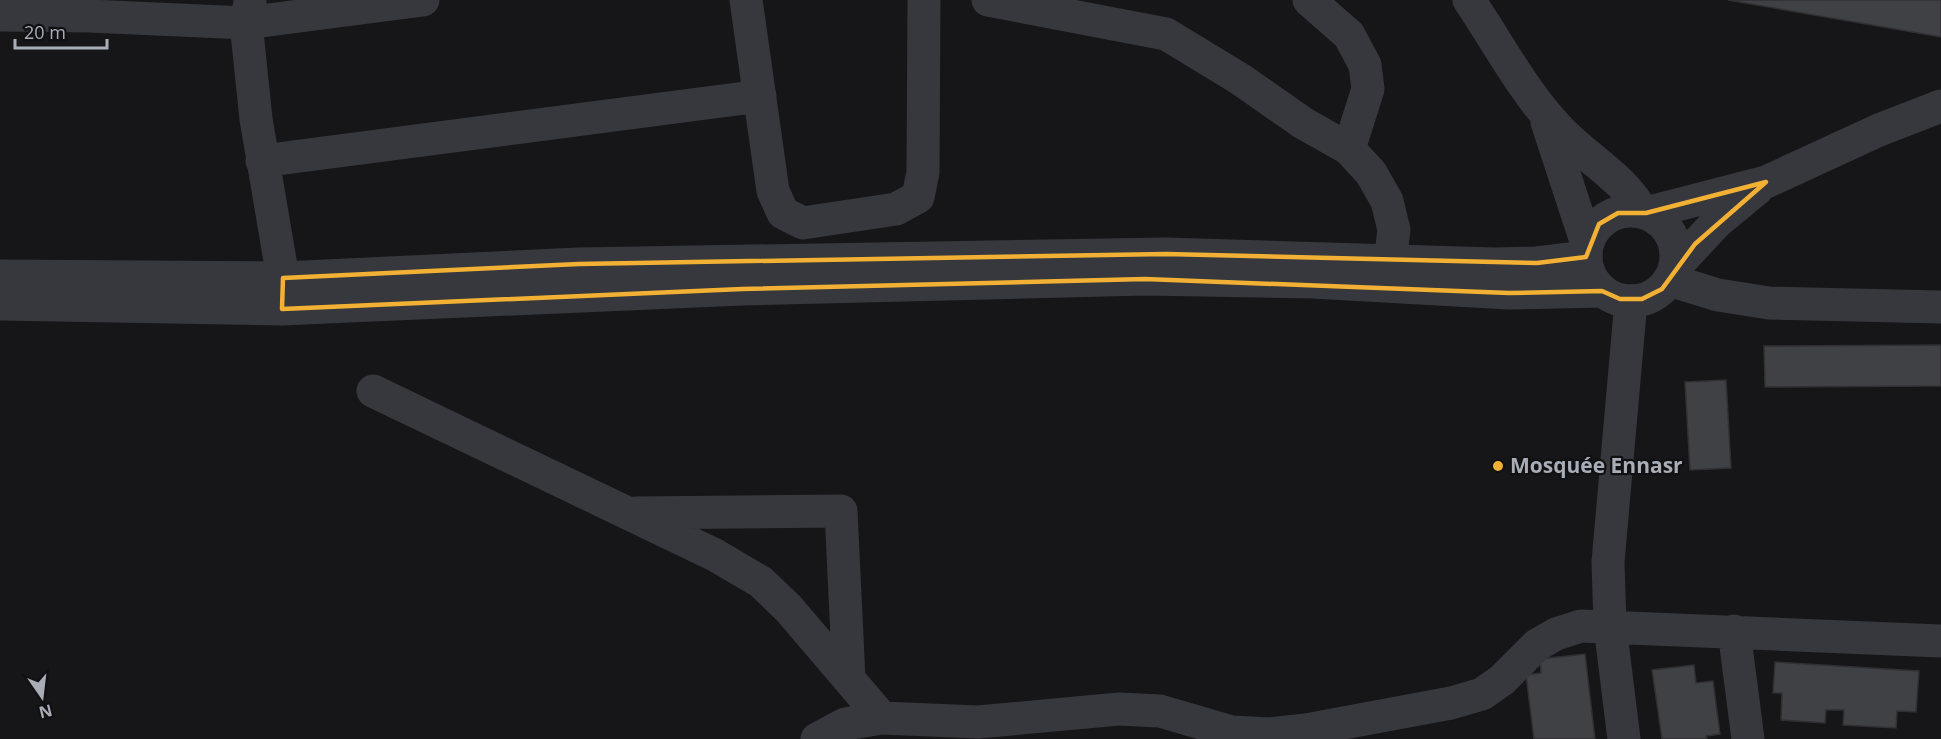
<svg xmlns="http://www.w3.org/2000/svg" width="1941" height="739" font-family="'Open Sans',sans-serif">
<rect width="100%" height="100%" fill="#161618"/>
<!-- building -->
<path fill="#404145" stroke="#303034" stroke-width="1.5" d="M1728 0H1941V37Z
M1941 345V386L1765 387 1764 346Z
M1726 380 1731 468 1690 470 1685 382Z
M1585 654 1595 739H1534L1526 675 1541 673 1540 659Z
M1775 662 1919 671 1916 712 1897 711 1896 728 1843 725 1844 710H1826L1825 723 1781 720 1782 693H1773Z
M1694 665 1696 683 1713 681 1720 734 1706 736 1707 739H1662L1652 670Z"/>
<g fill="none" stroke-linecap="round" stroke-linejoin="round">
<!-- minor -->
<path stroke="#37383d" stroke-width="33" d="M746 0 773 191 783 213 803 223 896 209 918 197 923 172 924 0
M988 0 1166 34 1240 79 1303 123 1349 149 1371 173 1387 201 1394 230 1390 262
M1309 0 1349 35 1365 65 1368 89 1349 149
M250 2 246 23 256 119 283 278 282 307
M0 15 89 16 246 23 423 0
M262 161 760 96
M1669 280 1718 295 1769 303 1941 307
M373 391 715 555 761 582 789 609 882 718
M636 513 841 511 849 679
M1734 631 1748 739
M817 739 845 724 882 718 978 722 1119 709 1160 711 1232 732 1269 734 1306 730 1451 703 1482 694 1502 680 1537 645 1556 634 1581 626 1941 641
M1624 739 1610 626 1608 562 1631 301"/>
<!-- tertiary -->
<path stroke="#37383d" stroke-width="33" d="M1469 0C1498 43 1523 91 1558 128 1583 156 1626 179 1642 212
M1547 122 1587 244
M1586 256a45 45 0 1 1 90 0a45 45 0 1 1-90 0Z
M1646 213 1766 182 1879 130 1941 106
M1674 268 1717 222 1757 189
M0 276 283 278 579 264 1166 254 1494 264 1537 263 1586 257
M0 304 282 309 742 289 1145 279 1313 282 1509 293 1602 291"/>
</g>
<!-- marked area -->
<path fill="none" stroke="#f2b134" stroke-width="4.5" stroke-linejoin="round" d="M1766 182 1695 244 1662 289 1642 299H1620L1602 291 1509 293 1145 279 742 289 282 309 283 278 579 264 1166 254 1537 263 1586 257 1599 224 1618 213H1646Z"/>
<!-- markers -->
<circle fill="#f2b134" stroke="#111113" stroke-width="2" cx="1498" cy="466" r="6"/>
<g text-anchor="middle" stroke-width="4.5" stroke-linejoin="round" paint-order="stroke">
<!-- poi labels -->
<g font-size="21" font-weight="bold" fill="#a8adb8" stroke="#111113" text-anchor="start">
<text x="1510" y="473">Mosquée Ennasr</text>
</g>
</g>
<!-- north arrow -->
<g transform="translate(42 697) rotate(166)" stroke="#111113" stroke-width="4.5" paint-order="stroke">
<path d="M0-4.5L10 22L0 15L-10 22Z" fill="#a8adb8"/>
<text y="-9" font-size="16" font-weight="bold" text-anchor="middle" fill="#a8adb8">N</text>
</g>
<!-- scale -->
<path d="M15 39v9h92v-9" fill="none" stroke="#a8adb8" stroke-width="3"/>
<text x="24" y="39" font-size="18" fill="#a8adb8" stroke="#111113" stroke-width="4.5" paint-order="stroke">20 m</text>
</svg>
